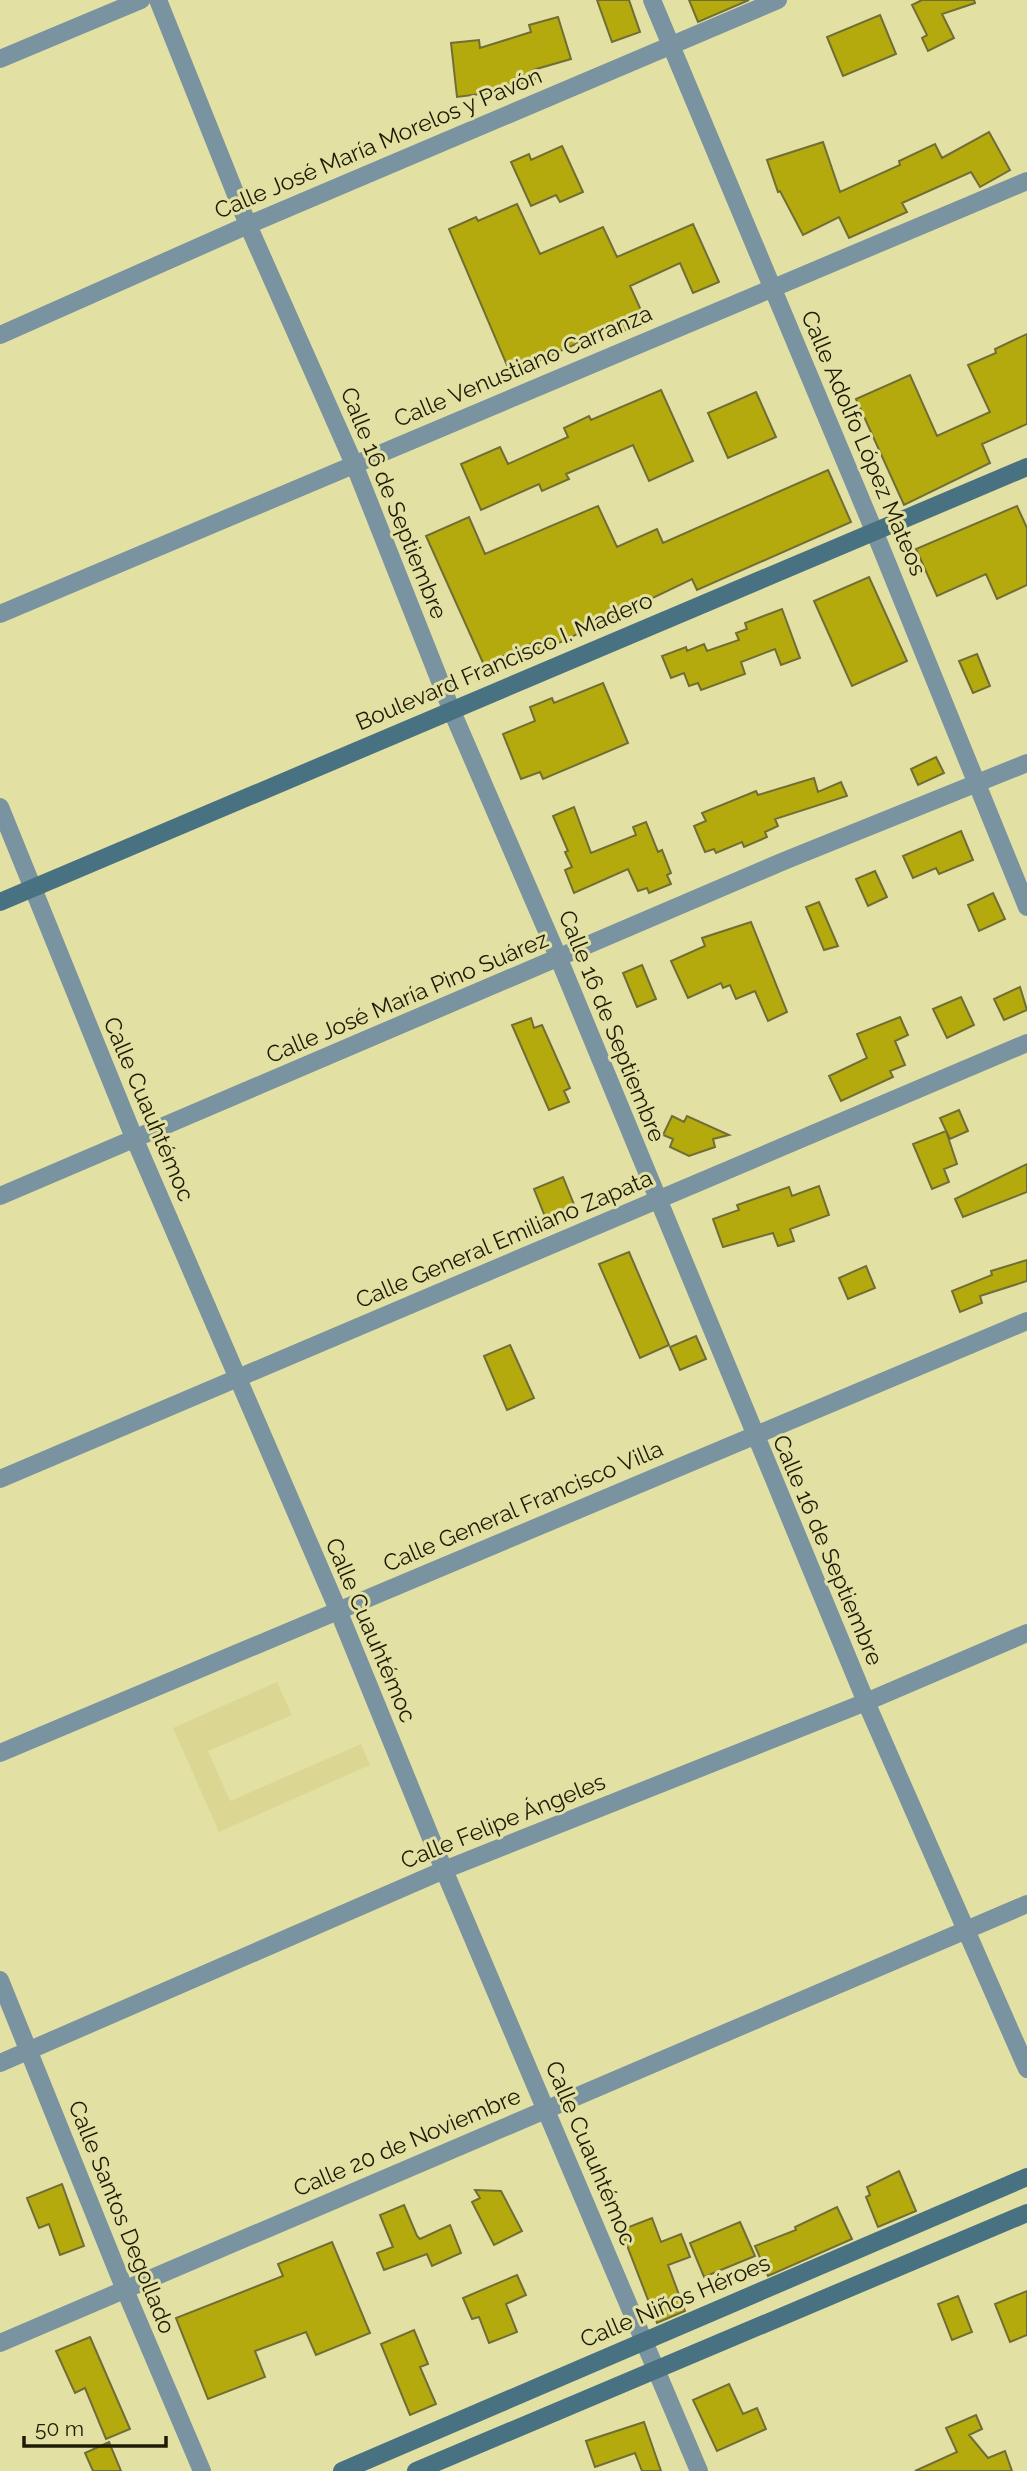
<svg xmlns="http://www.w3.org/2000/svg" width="1027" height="2471" font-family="Raleway,sans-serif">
<rect width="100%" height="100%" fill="#e3e0a4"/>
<!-- built -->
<path fill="#dbd793" d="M277 1682 292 1715 208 1751 230 1801 361 1744 370 1765 219 1832 173 1728Z"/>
<!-- building -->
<path fill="#b4aa0e" stroke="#716e35" stroke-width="2" d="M597 0H629L640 32 612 42Z
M689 0H749L698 22Z
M922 0H974L975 3 942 14 954 38 928 51 922 38 927 35 912 5Z
M880 15 896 54 843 76 827 37Z
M558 17 571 59 533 70 536 79 488 93 457 97 451 43 479 40 480 48 531 32 529 25Z
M989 132 1010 170 980 187 971 172 902 203 907 212 849 238 839 217 803 235 780 191 778 192 767 160 823 142 840 192 900 165 899 161 935 144 942 158Z
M562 146 583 192 560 202 556 195 531 206 511 162 529 154 531 160Z
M517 204 540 254 603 227 617 257 693 224 719 282 693 293 680 263 630 286 646 321 612 336 609 329 536 362 538 365 512 377 449 229 476 217 478 221Z
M1027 334V424L982 444 990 463 904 505 856 399 910 375 937 436 990 412 968 365 996 353 995 349Z
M661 390 693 461 649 481 633 445 566 474 569 479 542 491 539 484 481 510 461 464 500 447 508 464 568 437 564 428 589 416 591 420Z
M756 392 776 437 728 458 708 413Z
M828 470 851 522 697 590 692 579 540 652 535 642 484 665 426 536 469 517 485 554 598 506 617 547 657 529 663 543Z
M1017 506 1027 528V585L997 599 986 574 937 596 916 549Z
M869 577 907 661 852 686 814 601Z
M782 609 800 658 781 665 775 649 741 662 745 674 701 690 698 683 689 686 684 673 671 678 662 656 686 647 687 651 704 644 707 651 739 640 736 633 747 629 745 623Z
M977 654 990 686 973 693 959 661Z
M603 683 628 743 543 779 540 772 521 779 503 734 535 721 530 707 552 698 554 703Z
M936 757 944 773 918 785 911 769Z
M814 778 818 792 841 782 847 796 775 819 778 826 765 832 767 837 744 847 742 842 716 853 714 849 705 852 694 826 706 821 702 813 756 791 758 795Z
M574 807 591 853 636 835 633 827 646 822 658 852 662 850 671 873 667 875 671 884 649 893 647 888 638 891 628 869 574 893 565 870 572 867 565 852 568 851 553 816Z
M961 831 973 860 939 874 936 868 913 878 903 856Z
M875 871 887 897 868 906 856 879Z
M993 893 1005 919 979 931 968 905Z
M819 902 838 946 824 950 806 907Z
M751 922 787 1012 768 1021 755 991 736 999 730 985 723 988 721 983 688 998 671 961 705 946 702 938Z
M642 965 656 999 637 1007 623 973Z
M1020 987 1027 1010 1004 1020 994 999Z
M961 997 974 1025 947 1038 933 1009Z
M900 1017 908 1035 895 1041 905 1065 890 1071 893 1077 841 1101 829 1076 867 1058 857 1034Z
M531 1018 534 1028 542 1025 570 1088 564 1091 569 1102 549 1110 512 1025Z
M959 1110 968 1131 950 1139 940 1118Z
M672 1116 684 1122 687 1116 729 1135 713 1139 715 1147 689 1156 670 1147 673 1139 663 1135Z
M946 1131 957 1164 944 1169 949 1182 932 1189 913 1144Z
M1027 1164V1192L963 1217 955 1199Z
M563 1177 575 1207 546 1219 534 1189Z
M819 1186 829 1215 790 1229 794 1241 778 1246 773 1233 723 1247 713 1219 739 1210 737 1205 789 1187 792 1196Z
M629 1252 669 1345 640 1358 599 1264Z
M1027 1260V1281L980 1296 982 1303 960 1312 952 1291 992 1275 991 1271Z
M866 1266 875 1288 848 1299 839 1278Z
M696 1336 706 1359 680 1370 670 1347Z
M510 1345 534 1398 507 1410 484 1356Z
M899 2171 916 2211 878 2227 866 2197 870 2195 867 2187Z
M62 2184 84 2246 60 2255 49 2224 39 2228 27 2198Z
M475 2190 501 2191 522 2231 494 2245 472 2202 480 2198Z
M404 2205 417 2236 420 2239 450 2225 461 2253 432 2266 427 2254 384 2270 377 2253 393 2247 380 2215Z
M837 2207 852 2239 768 2276 755 2246 796 2230 795 2227Z
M652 2218 661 2242 681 2234 690 2257 668 2265 685 2311 657 2323 621 2230Z
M740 2222 755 2256 704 2277 690 2243Z
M332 2242 370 2333 316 2355 306 2332 255 2351 265 2377 208 2399 176 2318 283 2276 278 2264Z
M517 2275 526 2295 506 2304 517 2332 489 2343 479 2317 472 2319 463 2298Z
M1027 2291V2335L1010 2342 995 2304Z
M958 2296 972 2332 952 2340 938 2304Z
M414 2330 428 2364 420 2367 436 2404 410 2415 381 2344Z
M90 2337 130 2429 106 2439 85 2388 75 2393 56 2351Z
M729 2384 743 2414 757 2408 766 2429 717 2451 693 2400Z
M976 2415 982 2429 969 2435 988 2458 1005 2451 1012 2471H915L957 2452 946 2428Z
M644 2422 661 2471H642L635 2453 595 2467 586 2441Z
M109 2442 121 2471H93L85 2453Z"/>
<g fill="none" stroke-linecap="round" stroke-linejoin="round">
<!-- street -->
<path stroke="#7994a0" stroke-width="18" d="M158 0 248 225 354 464 451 709 559 959 866 1702 1027 2069
M652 0 875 533 1027 907
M0 59 141 0
M0 335 248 225 778 0
M0 614 1027 181
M0 807 135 1140 338 1610 444 1870 699 2471
M0 1196 784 861 1027 763
M0 1479 1027 1043
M0 1753 1027 1321
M0 1980 125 2290 202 2471
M0 2063 444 1870 866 1702 1027 1633
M0 2343 1027 1904"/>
<!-- secondary -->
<path stroke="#487182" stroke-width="18" d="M0 902 1027 467
M342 2471 1027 2177
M416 2471 1027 2213"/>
</g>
<g text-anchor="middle" stroke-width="6" stroke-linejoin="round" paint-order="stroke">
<!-- street labels -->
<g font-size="23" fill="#1d1b04" stroke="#e3e0a4">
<text transform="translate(378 143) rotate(-23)" y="8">Calle José María Morelos y Pavón</text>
<text transform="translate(523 366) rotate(-23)" y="8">Calle Venustiano Carranza</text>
<text transform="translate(864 443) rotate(67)" y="8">Calle Adolfo López Mateos</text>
<text transform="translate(394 503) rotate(68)" y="8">Calle 16 de Septiembre</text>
<text transform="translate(504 661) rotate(-23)" y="8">Boulevard Francisco I. Madero</text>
<text transform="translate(407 997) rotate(-23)" y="8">Calle José María Pino Suárez</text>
<text transform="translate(612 1026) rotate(68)" y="8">Calle 16 de Septiembre</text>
<text transform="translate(149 1109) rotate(67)" y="8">Calle Cuauhtémoc</text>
<text transform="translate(504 1239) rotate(-23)" y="8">Calle General Emiliano Zapata</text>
<text transform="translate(523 1506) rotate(-23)" y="8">Calle General Francisco Villa</text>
<text transform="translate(828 1550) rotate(67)" y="8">Calle 16 de Septiembre</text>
<text transform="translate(371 1630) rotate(67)" y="8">Calle Cuauhtémoc</text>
<text transform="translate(503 1821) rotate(-22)" y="8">Calle Felipe Ángeles</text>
<text transform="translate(407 2142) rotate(-23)" y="8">Calle 20 de Noviembre</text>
<text transform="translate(591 2153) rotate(67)" y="8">Calle Cuauhtémoc</text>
<text transform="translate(122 2217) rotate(68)" y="8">Calle Santos Degollado</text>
<text transform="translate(675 2301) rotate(-23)" y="8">Calle Niños Héroes</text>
</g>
</g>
<!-- scale -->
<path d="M24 2436v10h142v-10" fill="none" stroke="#1d1b04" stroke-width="3.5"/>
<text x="35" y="2436" font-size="21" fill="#1d1b04" stroke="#e3e0a4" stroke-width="5" paint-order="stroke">50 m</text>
</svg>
